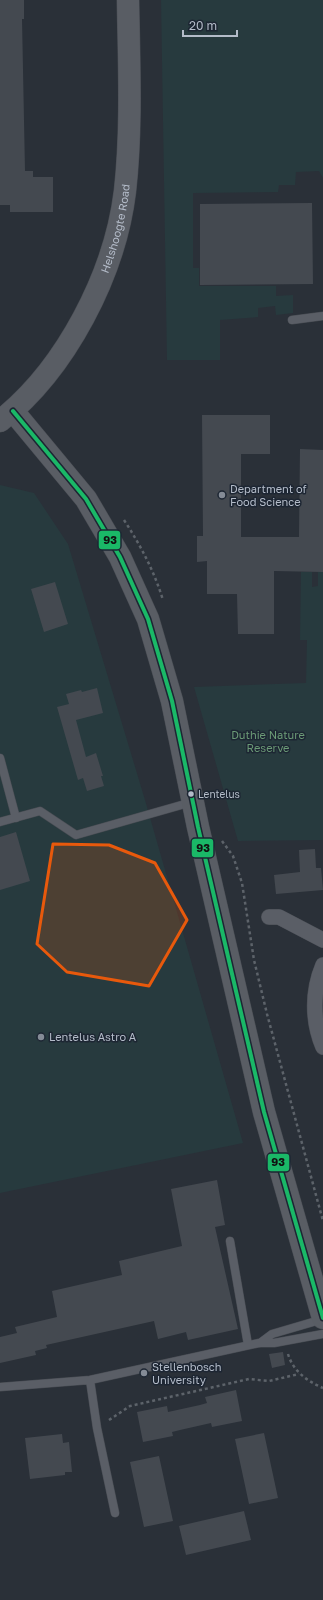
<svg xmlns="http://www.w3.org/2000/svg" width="323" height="1600" font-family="'Golos Text',sans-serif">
<rect width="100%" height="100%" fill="#2a3038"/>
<!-- green -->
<path fill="#273a3e" d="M161 0H323V178L319 171 296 172 295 185H279L278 192 193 193V268H199V286H276V296L293 295V313L276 315 275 306 258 308V317L220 320V360H167Z
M0 485 34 493 68 544 145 800 243 1143 0 1193Z
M301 572H312V587L318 586V572H323V840L238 841 194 687 306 683 307 640H300Z"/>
<!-- building -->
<path fill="#444950" d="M0 0H24V19H22L25 171H33V177H53V212H10V205H0Z
M312 203 313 284 200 285V204Z
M202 415H270V454H241V537H299L300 449 323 450V572L274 571V634H238L237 594H207V561L197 562V536H203Z
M55 582 68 624 44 632 31 589Z
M97 688 103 713 76 720 86 757 96 753 103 776H101L104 786 87 791 83 778 78 780 57 707 69 704 66 694 81 690 82 692Z
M16 832 30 881 0 890V837Z
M315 849 316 868H321L323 890 276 894 274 875 300 872 299 850Z
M217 1180 225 1225 215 1227 238 1329 188 1340 186 1332 158 1339 154 1321 46 1345 47 1348 35 1351 36 1355 0 1363V1337L17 1333 15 1327 57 1317 52 1291 122 1275 119 1261 182 1246 171 1189Z
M283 1352 285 1365 272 1368 269 1354Z
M236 1390 242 1421 212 1427 211 1423 180 1430 172 1432 173 1436 143 1442 137 1412 167 1406 168 1412 200 1405 207 1403 205 1397Z
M264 1433 278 1498 249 1504 235 1439Z
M62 1434 63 1443 69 1442 72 1472H65V1475L30 1479 25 1438Z
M159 1456 173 1521 144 1527 130 1462Z
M244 1511 251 1540 186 1555 179 1526Z"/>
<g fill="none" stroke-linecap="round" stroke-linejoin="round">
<!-- lane casing -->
<g stroke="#484c53" stroke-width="9">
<path id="lane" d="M292 320 323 316
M0 758 16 818
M0 822 40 811 76 835 192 802
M230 1241 248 1345
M260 1343 272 1334 323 1319
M90 1380 97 1428 115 1513
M0 1387 90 1380 259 1343H274L323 1334"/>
</g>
<!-- street casing -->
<g stroke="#484c53" stroke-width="16">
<path id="street" d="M269 917H279L323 940
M323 965C312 991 312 1021 323 1047"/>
</g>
<!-- secondary casing -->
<g stroke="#484c53" stroke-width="23">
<g id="secondary">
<path d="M13 411 86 499 120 557 148 619 172 701 198 827 264 1112 323 1318"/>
<path id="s1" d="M0 421C66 369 115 274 125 191 132 128 129 63 128 0"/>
</g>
</g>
<!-- path -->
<path stroke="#5d636a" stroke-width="2.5" stroke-dasharray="3 3" stroke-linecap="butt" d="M124 520C141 546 154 571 163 600
M222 841 233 856 242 883 254 960 267 1014 323 1221
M288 1354C293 1371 307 1381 323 1388
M109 1420 130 1406 249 1379 269 1381 299 1374"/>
<!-- lane -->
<use href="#lane" stroke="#5a5e66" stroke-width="8"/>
<!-- street -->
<use href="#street" stroke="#5a5e66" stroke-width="15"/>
<!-- secondary -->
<use href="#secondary" stroke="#595d64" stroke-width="22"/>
<!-- bus-1 casing -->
<g stroke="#1d2633" stroke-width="7">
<path id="bus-1" d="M13 411 86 499 120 557 148 619 172 701 198 827 264 1112 323 1318"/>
</g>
<!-- bus-1 -->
<use href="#bus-1" stroke="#1ab867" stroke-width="4"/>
</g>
<!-- marked area -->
<path fill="#e8590c" fill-opacity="0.2" stroke="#e8590c" stroke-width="3" stroke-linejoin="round" d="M53 844 109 845 155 863 187 920 149 986 67 972 37 944Z"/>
<!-- markers -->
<g fill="#848b96" stroke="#1d2633" stroke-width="1.5">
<circle cx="222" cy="495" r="4"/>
<circle cx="41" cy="1037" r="4"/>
<circle cx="144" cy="1373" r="4"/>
</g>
<circle fill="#b4bcc9" stroke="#1d2633" stroke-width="1.5" cx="191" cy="794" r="3.5"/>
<g text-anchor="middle" stroke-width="3" stroke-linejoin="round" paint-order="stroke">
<!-- bus labels -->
<g font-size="10" fill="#b4bcc9" stroke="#1d2633" text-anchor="start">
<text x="198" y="798">Lentelus</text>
</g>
<!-- street labels -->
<g font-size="11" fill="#b4bcc9" stroke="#1d2633">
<text dy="4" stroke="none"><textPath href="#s1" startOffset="229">Helshoogte Road</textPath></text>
</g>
<!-- poi labels -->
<g font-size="11" fill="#b4bcc9" stroke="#1d2633" text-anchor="start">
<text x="230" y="493">Department of<tspan x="230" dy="13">Food Science</tspan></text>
<text x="49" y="1041">Lentelus Astro A</text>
<text x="152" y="1371">Stellenbosch<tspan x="152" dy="13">University</tspan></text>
</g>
<!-- park labels -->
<g font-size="11" fill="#6b9a76" stroke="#1d2633">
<text x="268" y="739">Duthie Nature<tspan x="268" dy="13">Reserve</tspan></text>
</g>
</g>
<g stroke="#1d2633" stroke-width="1.5">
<rect x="98" y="530" width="23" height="20" rx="4" fill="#1ab867"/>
<rect x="191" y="838" width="23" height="20" rx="4" fill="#1ab867"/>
<rect x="267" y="1153" width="23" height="19" rx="4" fill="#1ab867"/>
</g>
<g font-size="11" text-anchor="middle" font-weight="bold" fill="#111">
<text x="110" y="544">93</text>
<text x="203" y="852">93</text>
<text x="278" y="1166">93</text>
</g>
<!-- scale -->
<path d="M183 30v6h54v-6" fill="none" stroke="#b4bcc9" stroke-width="2"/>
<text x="189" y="30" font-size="12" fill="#b4bcc9" stroke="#1d2633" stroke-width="3" paint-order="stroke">20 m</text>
</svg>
